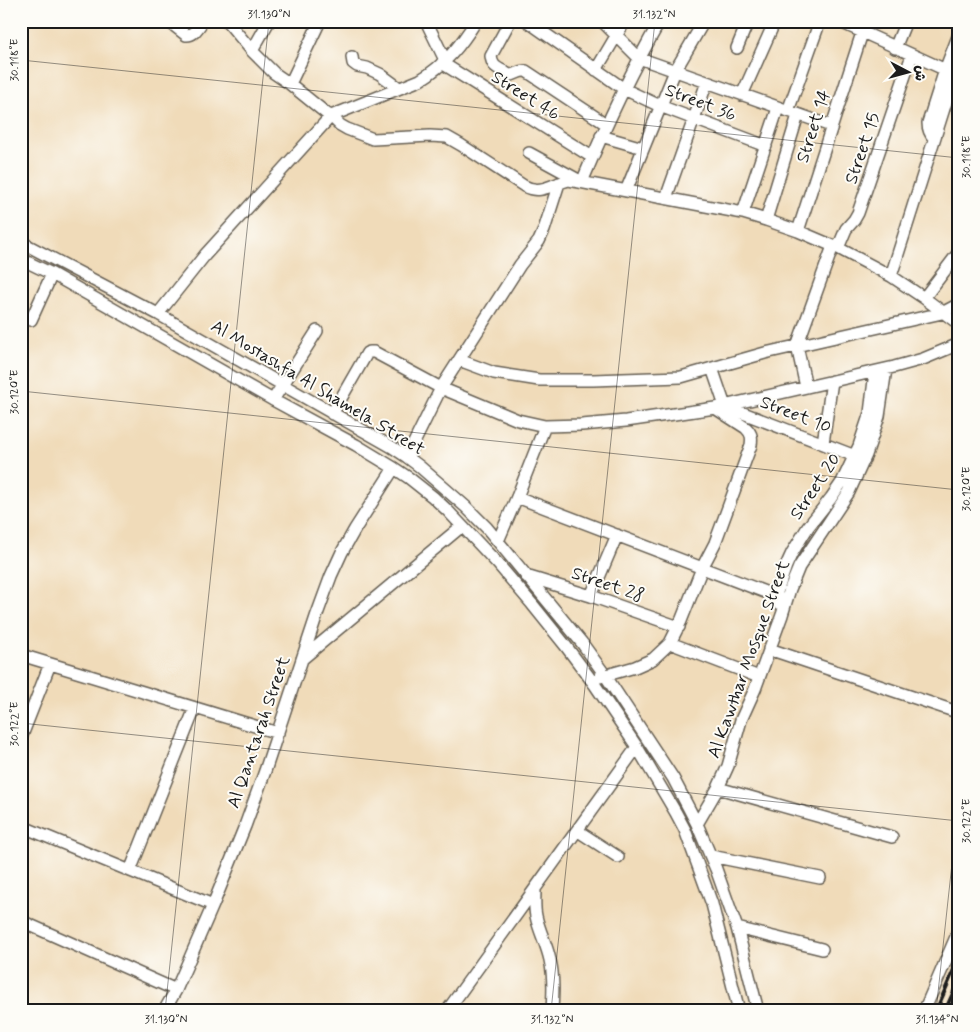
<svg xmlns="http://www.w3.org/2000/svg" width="980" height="1032" font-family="Mynerve,'Playpen Sans Arabic',sans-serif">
<rect width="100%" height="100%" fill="#fdfcf7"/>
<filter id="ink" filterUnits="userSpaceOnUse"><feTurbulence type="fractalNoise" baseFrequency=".02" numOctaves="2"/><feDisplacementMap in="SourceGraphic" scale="10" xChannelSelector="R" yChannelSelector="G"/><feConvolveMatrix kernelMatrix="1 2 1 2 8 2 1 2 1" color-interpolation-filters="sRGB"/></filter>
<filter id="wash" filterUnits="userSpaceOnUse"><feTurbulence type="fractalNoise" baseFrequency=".0096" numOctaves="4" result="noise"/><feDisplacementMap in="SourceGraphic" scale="20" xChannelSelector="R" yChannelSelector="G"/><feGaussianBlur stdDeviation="1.12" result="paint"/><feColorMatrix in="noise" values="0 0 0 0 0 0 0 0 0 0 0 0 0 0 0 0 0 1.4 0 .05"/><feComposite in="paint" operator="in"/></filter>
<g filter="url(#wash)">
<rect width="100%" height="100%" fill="#f0dbb9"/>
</g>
<g filter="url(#ink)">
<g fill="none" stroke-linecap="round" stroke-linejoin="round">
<!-- street casing -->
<g stroke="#665f53" stroke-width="14">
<path id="street" d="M168 21 186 35C194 36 198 27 203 21
M227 21 252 51 274 73 290 84 327 114 331 116 420 80C445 65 461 45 476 21
M426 21 445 60
M510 21 491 56C492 65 495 67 503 71 505 72 508 75 510 75 517 75 518 70 526 71L606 124
M527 21 624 89 660 106 766 146
M602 21 639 58 831 126
M838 21 959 76
M737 48 748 21
M895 48 906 21
M252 51 269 21
M352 57 353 63 357 66 367 68 380 74 399 88
M442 63 592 157
M596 70 625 21
M290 84 320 21
M742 95 775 21
M788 111 820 21
M601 136 643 148
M934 138C930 134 928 129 928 123L945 70 959 34
M529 153 582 182C605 127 630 73 660 21
M626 191 675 71 704 21
M666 198 707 82
M743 213 778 108
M766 220 798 115
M798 231 862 33
M21 242 158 314 392 447 407 457 419 466 466 507 487 528 582 643 605 675 673 778 697 824 716 869 737 928 758 1011
M838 248 846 229 854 220 858 213 912 55
M21 259 52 274 273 400 356 445 394 468 409 478 433 497 447 510 498 564 532 604 565 645 595 685 637 747 676 813 685 830 712 904 739 1011
M891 276 959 61
M924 298 959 252
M158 314 205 255 331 116 340 125 347 129 373 139 430 136 447 137 461 145 524 186C541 195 552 184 569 180L743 213 766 220 798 231 838 248 891 276 924 298 959 324
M31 320 52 274
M459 360 494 373 539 380H593L681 377 765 353 942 313 959 304
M712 368 725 406 855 456
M806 387 797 346 833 246
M273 400 317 331
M332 414 367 353 370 352H374L441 388 518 420 545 426 582 425 626 421 715 408 894 367 923 359 959 344
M823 443 832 381
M407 457 441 388 520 265 539 241 544 230 559 183
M517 497 778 597
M498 541 517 497 545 426
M526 576 591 596 679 627
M591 596 617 535
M778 603 777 592 786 566 792 553 808 527 831 498 842 482 859 446 870 413 875 372
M670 643 759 677
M769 649 954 711
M21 655 278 733
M302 659 462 526
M600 677 635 667 653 659 670 643 681 621 702 568 715 543 751 445C752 438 752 434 746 428L715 408
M21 738 50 664
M718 788 892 837
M697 824 718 788 728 766 741 720 755 689 782 615 790 589 799 567 849 492 866 455 879 416 886 369
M21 826 213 905
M578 831 618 857
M711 856 820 878
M130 871 195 708
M535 889C535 898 534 907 536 916 539 931 547 945 550 960 554 977 553 994 552 1011
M21 921 176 990
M737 928 822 949
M164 1011 176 990 213 905 245 826 265 771 316 617 331 576 342 552 355 529 394 468
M447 1011 637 747
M924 1011 959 930"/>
</g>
<!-- street -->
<use href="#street" stroke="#fff" stroke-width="11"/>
<!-- rail -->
<path stroke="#1c1c1c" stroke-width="4" d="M936 1011 959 958
M945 1011 959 980
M954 1011 959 998"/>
</g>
</g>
<!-- ticks -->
<path fill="none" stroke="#1c1c1c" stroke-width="1" stroke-opacity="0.45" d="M21 60 959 158M21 391 959 490M21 723 959 821M165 1011 269 21M551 1011 655 21M936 1011 959 799"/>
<g text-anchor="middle" stroke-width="4" stroke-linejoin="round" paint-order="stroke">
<!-- street labels -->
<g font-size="18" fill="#1c1c1c" stroke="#fdfcf7">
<text transform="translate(526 95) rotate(32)" y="6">Street 46</text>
<text transform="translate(701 102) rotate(21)" y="6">Street 36</text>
<text transform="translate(813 126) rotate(-72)" y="6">Street 14</text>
<text transform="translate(862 148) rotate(-71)" y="6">Street 15</text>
<text transform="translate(318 387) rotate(31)" y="6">Al Mostashfa Al Shamela Street</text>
<text transform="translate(796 414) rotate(21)" y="6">Street 10</text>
<text transform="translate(815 486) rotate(-56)" y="6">Street 20</text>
<text transform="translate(608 584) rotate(19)" y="6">Street 28</text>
<text transform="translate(748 659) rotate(-70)" y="6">Al Kawthar Mosque Street</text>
<text transform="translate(258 732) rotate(-71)" y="6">Al Qantarah Street</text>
</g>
</g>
<!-- margin -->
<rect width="980" height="1032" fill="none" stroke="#fdfcf7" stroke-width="55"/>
<!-- north arrow -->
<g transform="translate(908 72) rotate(96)" stroke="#fdfcf7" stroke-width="4" paint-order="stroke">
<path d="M0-4L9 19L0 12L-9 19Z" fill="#1c1c1c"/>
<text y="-8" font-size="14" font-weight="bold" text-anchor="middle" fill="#1c1c1c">ش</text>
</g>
<rect x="28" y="28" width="924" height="976" fill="none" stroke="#1c1c1c" stroke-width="2"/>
<g font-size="12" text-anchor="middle" fill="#1c1c1c">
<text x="269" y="18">31.130°N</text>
<text x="654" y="18">31.132°N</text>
<text transform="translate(14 60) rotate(-90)" y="4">30.118°E</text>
<text transform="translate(966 157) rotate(-90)" y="4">30.118°E</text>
<text transform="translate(14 392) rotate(-90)" y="4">30.120°E</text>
<text transform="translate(966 489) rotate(-90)" y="4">30.120°E</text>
<text transform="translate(14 724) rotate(-90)" y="4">30.122°E</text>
<text transform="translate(966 821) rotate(-90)" y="4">30.122°E</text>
<text x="166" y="1023">31.130°N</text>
<text x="552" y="1023">31.132°N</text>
<text x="937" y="1023">31.134°N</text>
</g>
</svg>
